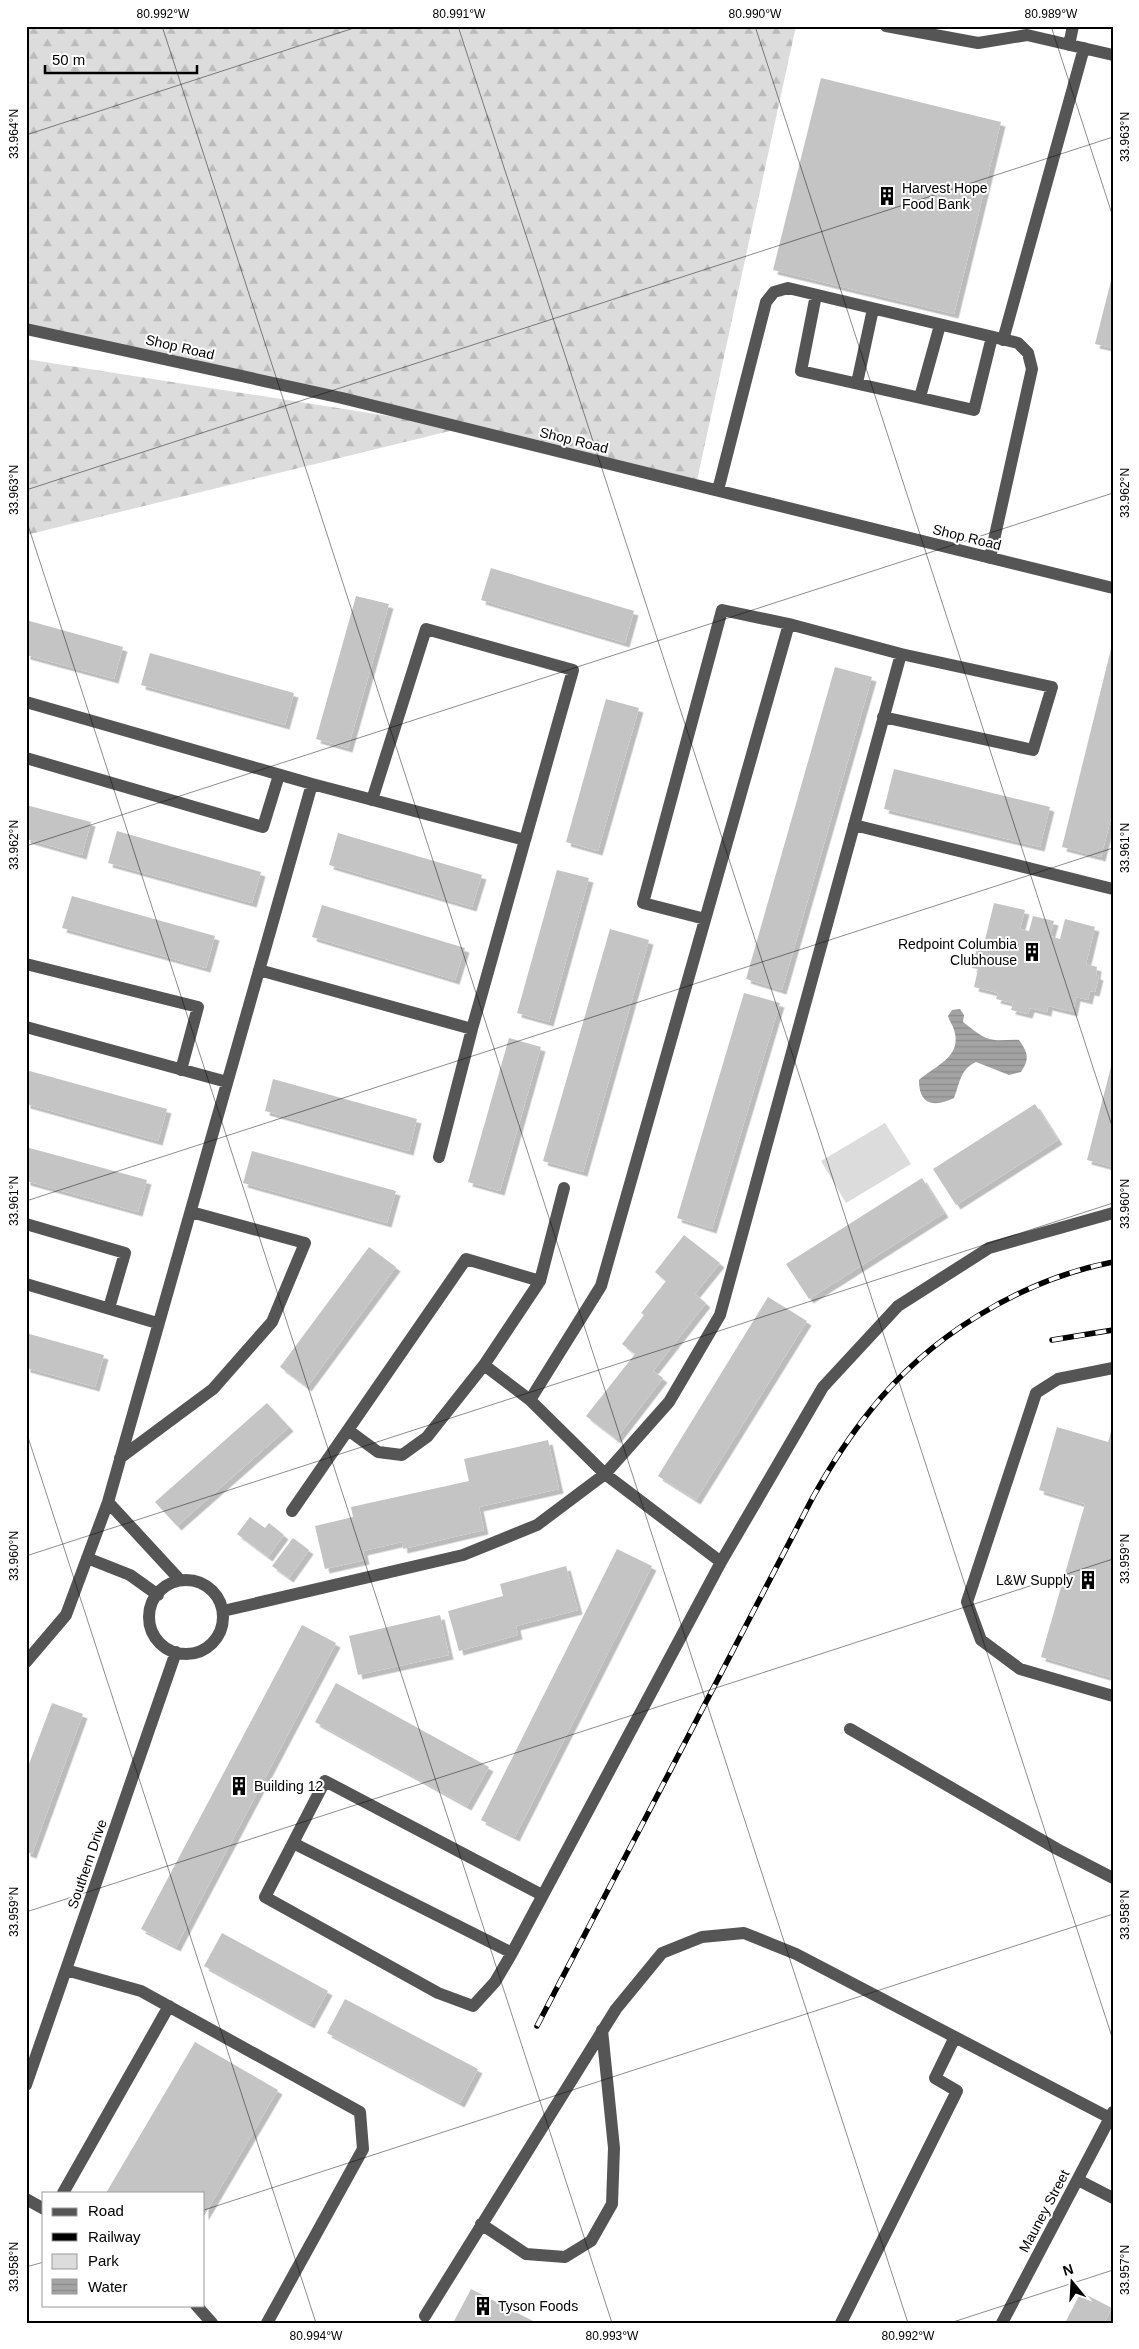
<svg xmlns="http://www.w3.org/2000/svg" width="1139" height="2349" font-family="Helvetica,sans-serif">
<defs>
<pattern id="forest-firs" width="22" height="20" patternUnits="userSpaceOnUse" patternTransform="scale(1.25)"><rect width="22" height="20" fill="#dcdcdc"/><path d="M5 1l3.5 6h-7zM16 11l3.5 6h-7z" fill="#bbb"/></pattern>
<pattern id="water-rules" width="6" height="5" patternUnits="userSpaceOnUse" patternTransform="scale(1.25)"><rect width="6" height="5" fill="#a3a3a3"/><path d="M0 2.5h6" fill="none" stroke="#8b8b8b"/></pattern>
<filter id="shadow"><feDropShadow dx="4.5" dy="4.5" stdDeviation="0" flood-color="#0004"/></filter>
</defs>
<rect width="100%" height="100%" fill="#fff"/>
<!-- forest -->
<path fill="url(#forest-firs)" d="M26 26H796L696 485 462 428 26 535V359L452 426 26 329Z"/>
<!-- park -->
<path fill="#dcdcdc" d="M885 1123 911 1164 846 1203 821 1161Z"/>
<!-- water -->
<path fill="url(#water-rules)" d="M960 1009 964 1015 963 1022C973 1029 982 1039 995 1040 1003 1041 1011 1039 1019 1040 1028 1053 1030 1058 1021 1072L1009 1075 976 1062C960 1069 960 1083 954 1098 935 1107 919 1106 919 1080 934 1066 963 1057 954 1030 953 1025 949 1021 948 1016L952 1010Z"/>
<!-- building -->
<path fill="#c4c4c4" filter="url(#shadow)" d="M821 78 1001 122 954 314 773 270Z
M1112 277H1113V348L1095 344Z
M491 568 634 611 625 643 481 600Z
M356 596 389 604 348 748 316 739Z
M26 620 123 647 114 679 26 655Z
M1111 649 1113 810 1101 857 1062 847Z
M150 653 294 693 285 725 141 685Z
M835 667 872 677 782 990 746 979Z
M606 699 639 708 598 851 566 842Z
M894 769 1050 807 1040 847 884 809Z
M26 805 91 822 82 855 26 839Z
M117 831 261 872 252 903 108 863Z
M338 833 482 875 472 907 329 865Z
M557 870 589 878 549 1022 517 1013Z
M72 896 215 936 206 968 62 928Z
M994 903 1025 910 1020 929 1029 931 1033 916 1054 921 1050 936 1060 939 1065 919 1095 927 1086 964 1097 967 1096 975 1099 976 1095 992 1090 991 1088 1000 1076 997 1073 1012 1048 1006 1047 1012 1030 1008 1028 1014 1011 1010 1013 1003 996 999 998 993 974 987 978 969 972 968 979 940H985Z
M322 905 465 948 455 980 312 937Z
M610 929 649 940 583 1172 543 1161Z
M744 993 780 1003 712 1229 677 1218Z
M509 1038 541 1047 500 1191 468 1182Z
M1112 1063H1113V1167L1087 1160Z
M26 1070 167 1109 158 1141 26 1104Z
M273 1079 417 1119 409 1151 265 1111Z
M1035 1104 1058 1140 956 1205 933 1169Z
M26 1147 147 1180 138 1212 26 1181Z
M252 1151 396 1191 387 1223 243 1183Z
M922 1178 944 1213 809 1299 786 1264Z
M684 1235 720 1263 695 1294 706 1303 653 1371 663 1378 616 1439 586 1416 635 1354 622 1344 644 1315 641 1313 666 1281 655 1272Z
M369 1247 396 1267 307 1387 280 1367Z
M768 1297 807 1321 696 1500 658 1476Z
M26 1333 104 1355 95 1387 26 1368Z
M267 1403 289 1427 177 1526 155 1502Z
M1113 1425V1678L1041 1657 1085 1504 1039 1490 1057 1427 1108 1442Z
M548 1440 559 1489 479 1507 484 1530 403 1549 402 1542 363 1551 365 1560 325 1569 315 1526 353 1517 351 1507 469 1481 464 1459Z
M250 1517 265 1528 269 1523 284 1535 268 1557 237 1534Z
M293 1538 309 1550 289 1578 272 1566Z
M617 1549 652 1566 515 1837 481 1820Z
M566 1566 578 1610 516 1626 518 1635 459 1651 448 1611 503 1596 500 1584Z
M440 1615 449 1655 358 1675 349 1636Z
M302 1625 336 1643 176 1947 141 1929Z
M336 1683 489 1767 467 1806 315 1722Z
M52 1703 83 1714 32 1854 26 1852V1772Z
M222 1933 328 1991 310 2024 204 1966Z
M345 1999 478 2069 460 2103 327 2033Z
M195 2042 278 2090 204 2216V2193H106Z
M471 2289 537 2323H453Z
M1081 2292 1112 2308 1104 2323H1065Z"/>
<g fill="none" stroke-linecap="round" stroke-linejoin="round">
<!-- minor -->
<path stroke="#555" stroke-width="12" d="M886 26 978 43 1027 35 1113 55
M1069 45 1073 26
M816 295 801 371 974 410 992 337
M26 329 342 398 1113 588
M1003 340 1084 48
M857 383 873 309
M920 397 940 325
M718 490 766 302 774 292 788 288 1018 343 1028 353 1032 369 990 558
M26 702 312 784
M883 717 1033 750 1052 687 901 654
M26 758 263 827 279 775
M372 800 426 629 573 670 525 840
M854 825 1113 889
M705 919 643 903 722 610 789 624
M26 964 198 1007 181 1070
M26 1027 227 1082
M439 1157 472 1029
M26 1224 125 1253 109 1308
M26 1284 157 1323
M1113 1368 1058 1379 1036 1393 967 1602 981 1640 1020 1669 1113 1696
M530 1400 484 1365 540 1281 564 1188
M348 1430 378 1452 402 1455 427 1437 484 1365
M120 1458 213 1389 272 1322 305 1243 191 1212
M108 1502 180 1580
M292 1511 466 1259 540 1281
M87 1558 130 1575 158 1595
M149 1617a37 37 0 1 1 74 0a37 37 0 1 1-74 0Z
M223 1611 463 1555 537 1525 605 1474 669 1402 720 1315 901 654 789 624 601 1286 530 1400 605 1474 721 1562 823 1387 898 1306 989 1248 1113 1213
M26 1662 66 1615 108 1502 312 784 525 840 472 1029 259 970
M850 1729 1057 1849 1113 1878
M293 1843 512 1953
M542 1895 325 1781 265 1897 438 1993 473 2006 495 1982 512 1953 721 1562
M66 1970 141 1991 360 2112 363 2149 267 2323
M26 2085 176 1652
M1078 2180 1113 2198
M63 2193 169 2006
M26 2199 44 2209
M481 2224 526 2254 565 2257 591 2241 612 2204 614 2148 602 2030
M196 2305 212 2323
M425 2316 616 2009 662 1953 702 1937 744 1933 796 1954 1110 2118
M841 2323 957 2091 935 2078 955 2037
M1002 2323 1113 2112"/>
<!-- rail casing -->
<g stroke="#000" stroke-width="5.5">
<path id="rail" d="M1052 1340 1113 1330
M537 2026 813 1497C830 1467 848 1438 870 1411 928 1337 1020 1280 1113 1262"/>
</g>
<!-- rail -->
<use href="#rail" stroke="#fff" stroke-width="4" stroke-dasharray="11" stroke-linecap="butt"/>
</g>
<!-- ticks -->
<path fill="none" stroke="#000" stroke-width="1" stroke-opacity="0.45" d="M162 26 908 2323M458 26 1113 2040M755 26 1113 1129M1051 26 1113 217M26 135 360 26M26 490 1113 137M26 519 612 2323M26 846 1113 493M26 1201 1113 848M26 1431 316 2323M26 1556 1113 1203M26 1912 1113 1559M204 2210 1113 1914M26 2267 44 2262M950 2323 1113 2270"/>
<!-- icons -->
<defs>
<g id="building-bare" transform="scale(1.5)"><path d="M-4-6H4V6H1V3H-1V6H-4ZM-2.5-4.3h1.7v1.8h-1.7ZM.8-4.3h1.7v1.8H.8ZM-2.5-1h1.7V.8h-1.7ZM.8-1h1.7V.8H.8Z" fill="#000" stroke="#fff" stroke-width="2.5" paint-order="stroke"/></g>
</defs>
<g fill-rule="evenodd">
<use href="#building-bare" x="887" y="196"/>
<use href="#building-bare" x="1032" y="952"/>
<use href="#building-bare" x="1088" y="1580"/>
<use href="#building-bare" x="239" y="1786"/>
<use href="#building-bare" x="483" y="2306"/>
</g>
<g text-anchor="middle" stroke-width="4" stroke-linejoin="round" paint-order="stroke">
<!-- poi labels -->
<g font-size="14" fill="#000" stroke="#fff" text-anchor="start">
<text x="902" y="193">Harvest Hope<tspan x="902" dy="16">Food Bank</tspan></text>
<text x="1017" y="949" text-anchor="end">Redpoint Columbia<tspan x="1017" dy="16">Clubhouse</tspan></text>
<text x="1073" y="1585" text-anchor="end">L&amp;W Supply</text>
<text x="254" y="1791">Building 12</text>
<text x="498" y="2311">Tyson Foods</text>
</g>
<!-- street labels -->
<g font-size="14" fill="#000" stroke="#fff">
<text transform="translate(180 347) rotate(13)" y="5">Shop Road</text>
<text transform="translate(574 440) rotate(14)" y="5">Shop Road</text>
<text transform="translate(967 537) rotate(14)" y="5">Shop Road</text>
<text transform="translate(87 1864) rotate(-71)" y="5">Southern Drive</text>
<text transform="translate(1044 2211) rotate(-62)" y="5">Mauney Street</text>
</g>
</g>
<!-- border -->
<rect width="1139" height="2349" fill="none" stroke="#ffffff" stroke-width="55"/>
<!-- legend -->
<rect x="42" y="2192" width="162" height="115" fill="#ffffff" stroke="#999999"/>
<rect x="52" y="2208" width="25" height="8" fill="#555555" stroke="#999999"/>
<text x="88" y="2216" font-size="15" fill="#000000">Road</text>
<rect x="52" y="2233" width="25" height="8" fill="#000000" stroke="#999999"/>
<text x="88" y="2242" font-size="15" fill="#000000">Railway</text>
<rect x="52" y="2254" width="25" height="15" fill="#dcdcdc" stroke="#999999"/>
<text x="88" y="2266" font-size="15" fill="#000000">Park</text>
<rect x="52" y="2279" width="25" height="15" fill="url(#water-rules)" stroke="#999999"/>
<text x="88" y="2292" font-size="15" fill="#000000">Water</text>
<!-- north arrow -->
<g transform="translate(1072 2282) rotate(342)" stroke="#ffffff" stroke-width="4" paint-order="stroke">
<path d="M0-4L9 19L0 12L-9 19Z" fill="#000000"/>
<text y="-8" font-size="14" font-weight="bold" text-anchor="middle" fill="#000000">N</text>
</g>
<!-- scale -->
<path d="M45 65v8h152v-8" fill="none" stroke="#000000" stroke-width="2.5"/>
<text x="52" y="65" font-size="15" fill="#000000" stroke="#ffffff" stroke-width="4" paint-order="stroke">50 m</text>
<rect x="28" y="28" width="1084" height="2294" fill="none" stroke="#000" stroke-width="2"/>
<g font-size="12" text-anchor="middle" fill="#000">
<text x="163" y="18">80.992°W</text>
<text x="459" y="18">80.991°W</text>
<text x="755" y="18">80.990°W</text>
<text x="1051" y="18">80.989°W</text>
<text transform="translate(14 134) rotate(-90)" y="4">33.964°N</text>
<text transform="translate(1125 137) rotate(-90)" y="4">33.963°N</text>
<text transform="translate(14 490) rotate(-90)" y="4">33.963°N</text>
<text transform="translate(1125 493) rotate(-90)" y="4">33.962°N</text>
<text transform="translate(14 845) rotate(-90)" y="4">33.962°N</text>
<text transform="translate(1125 848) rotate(-90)" y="4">33.961°N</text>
<text transform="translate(14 1201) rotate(-90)" y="4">33.961°N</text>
<text transform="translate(1125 1204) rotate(-90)" y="4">33.960°N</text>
<text transform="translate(14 1556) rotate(-90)" y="4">33.960°N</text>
<text transform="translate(1125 1559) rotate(-90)" y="4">33.959°N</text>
<text transform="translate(14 1912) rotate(-90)" y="4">33.959°N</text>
<text transform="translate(1125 1915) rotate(-90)" y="4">33.958°N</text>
<text transform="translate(14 2267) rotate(-90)" y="4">33.958°N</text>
<text transform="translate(1125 2270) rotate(-90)" y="4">33.957°N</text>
<text x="316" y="2340">80.994°W</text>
<text x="612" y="2340">80.993°W</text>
<text x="908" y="2340">80.992°W</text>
</g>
</svg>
